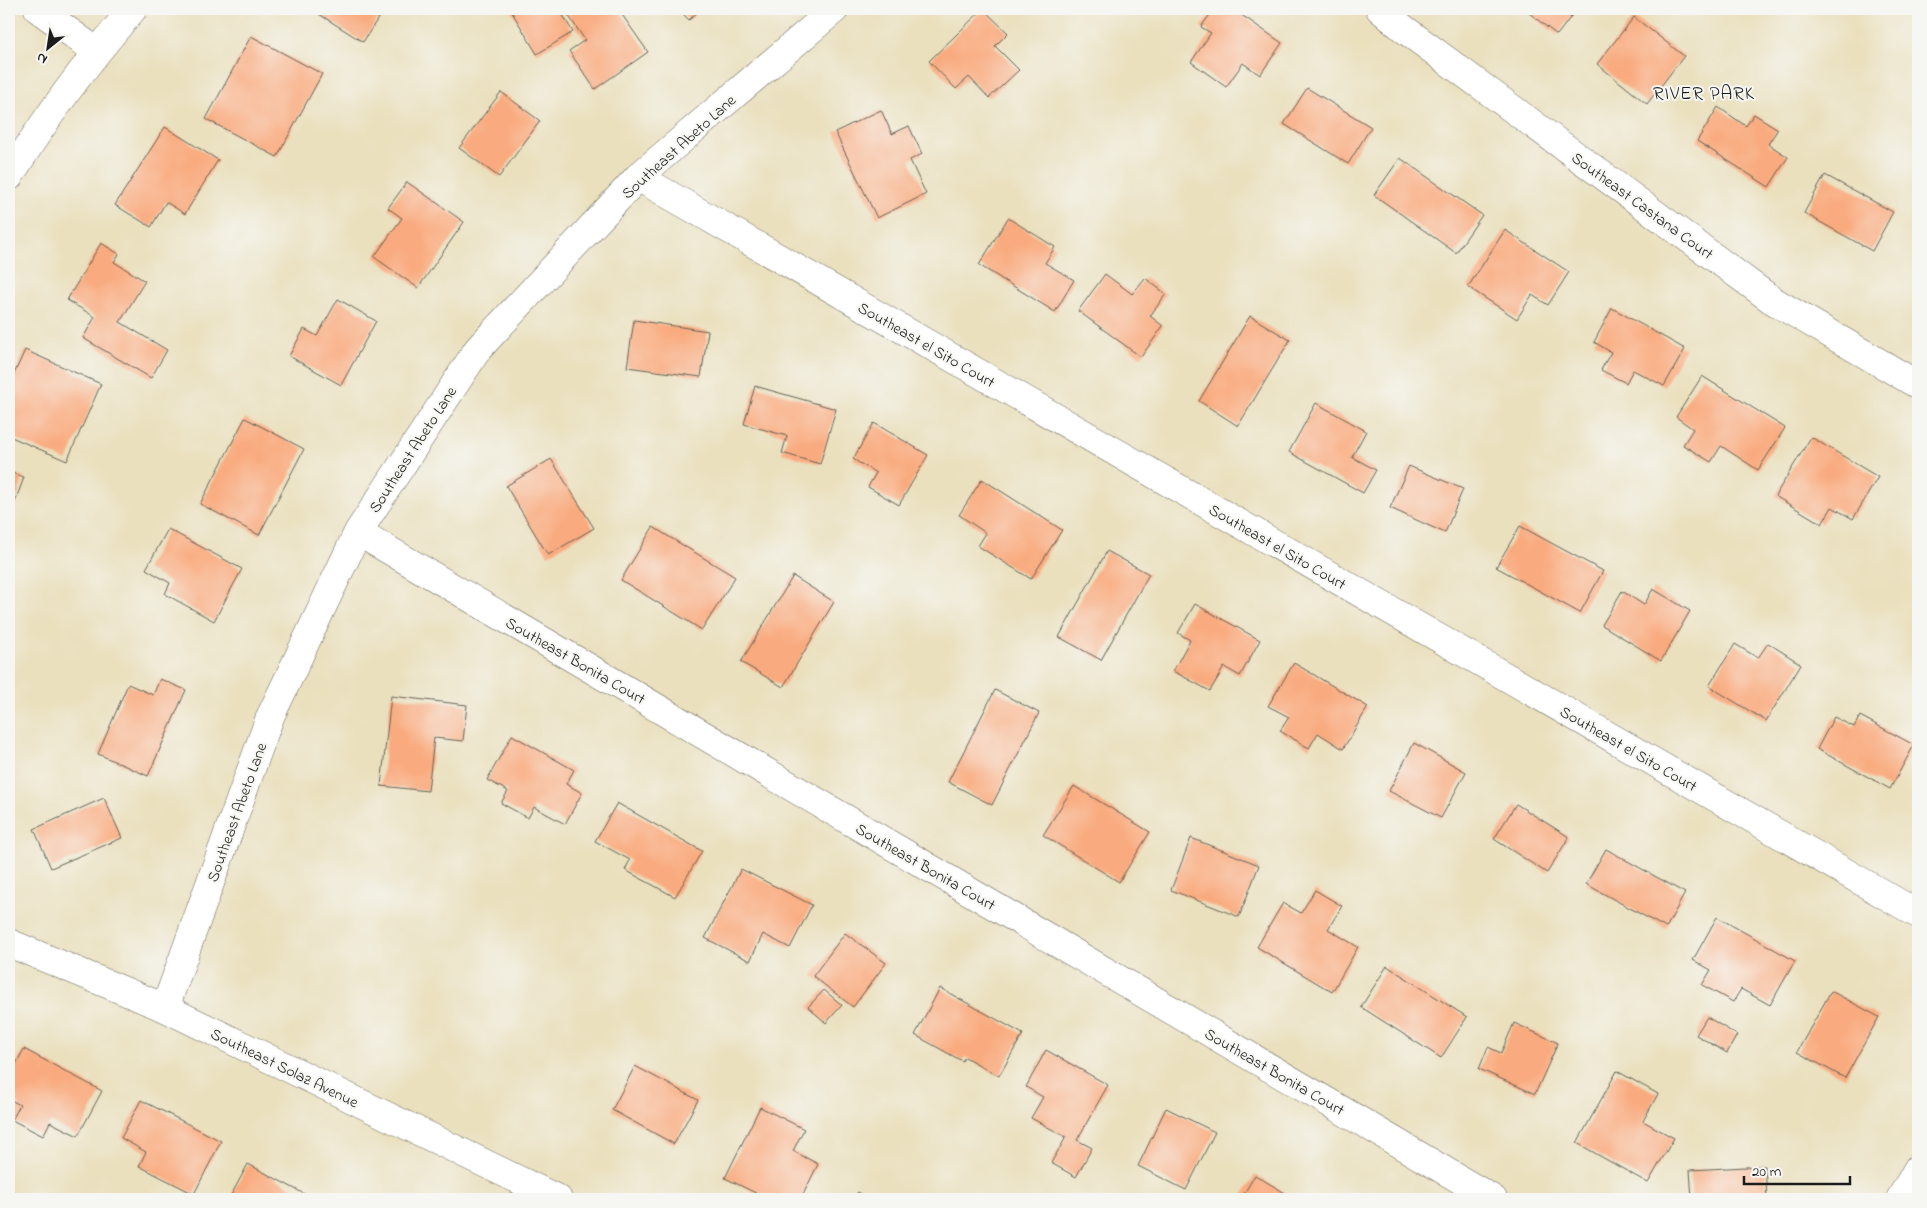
<svg xmlns="http://www.w3.org/2000/svg" width="1927" height="1208" font-family="'Indie Flower',sans-serif">
<rect width="100%" height="100%" fill="#f6f6f2"/>
<filter id="ink" filterUnits="userSpaceOnUse"><feTurbulence type="fractalNoise" baseFrequency=".02" numOctaves="2"/><feDisplacementMap in="SourceGraphic" scale="10" xChannelSelector="R" yChannelSelector="G"/><feConvolveMatrix kernelMatrix="1 2 1 2 8 2 1 2 1" color-interpolation-filters="sRGB"/></filter>
<filter id="wash" filterUnits="userSpaceOnUse"><feTurbulence type="fractalNoise" baseFrequency=".0096" numOctaves="4" result="noise"/><feDisplacementMap in="SourceGraphic" scale="20" xChannelSelector="R" yChannelSelector="G"/><feGaussianBlur stdDeviation="1.12" result="paint"/><feColorMatrix in="noise" values="0 0 0 0 0 0 0 0 0 0 0 0 0 0 0 0 0 1.4 0 .05"/><feComposite in="paint" operator="in"/></filter>
<g filter="url(#wash)">
<rect width="100%" height="100%" fill="#eae0be"/>
<g id="blocks">
<!-- building -->
<path fill="#f9ab7f" d="M311 9H384L363 42Z
M510 9H559L573 32 537 54Z
M564 9H618L648 52 595 89 569 51 585 40Z
M678 9H701L689 20Z
M983 9 1008 33 995 46 1019 70 989 98 969 77 956 89 929 61Z
M1214 9H1233L1282 43 1260 75 1243 63 1226 87 1191 62 1211 33 1201 27Z
M1524 9H1577L1557 35Z
M1634 17 1684 56 1647 104 1597 64Z
M251 36 322 74 277 157 206 119Z
M1307 88 1371 127 1348 164 1284 124Z
M501 92 540 121 499 177 459 148Z
M1718 107 1746 126 1754 114 1778 129 1768 144 1788 157 1769 187 1697 141Z
M881 110 892 134 909 126 922 154 910 160 926 194 877 218 835 132Z
M165 127 218 160 185 214 166 202 151 227 115 205Z
M1400 158 1482 215 1456 253 1374 195Z
M1825 175 1893 212 1872 251 1804 213Z
M407 182 464 222 418 288 374 257 402 218 388 208Z
M1008 218 1055 247 1045 263 1074 280 1055 312 979 265Z
M1505 230 1569 272 1548 305 1532 295 1517 319 1468 287Z
M101 243 119 254 114 262 145 281 120 322 167 350 151 378 83 338 95 317 67 300Z
M1105 274 1132 294 1145 278 1166 294 1150 316 1163 326 1141 357 1078 311Z
M338 299 376 321 341 385 289 356 304 329 317 336Z
M1612 308 1685 349 1664 386 1633 370 1626 383 1601 370 1611 352 1594 342Z
M1250 316 1290 340 1238 426 1199 401Z
M634 320 708 331 701 377 627 367Z
M25 350 101 384 67 461 9 436V385Z
M1702 376 1785 428 1758 470 1721 446 1711 462 1683 445 1693 429 1676 417Z
M755 386 836 409 820 464 782 453 787 436 744 424Z
M1316 403 1366 431 1352 457 1376 470 1363 493 1289 452Z
M245 418 304 449 259 535 200 504Z
M874 423 928 455 899 505 868 487 876 473 853 459Z
M1811 437 1878 477 1853 519 1832 507 1822 524 1775 496Z
M551 459 594 528 548 555 506 486Z
M1409 466 1463 489 1445 533 1390 508Z
M9 472 24 477 9 519Z
M982 479 1062 530 1031 579 978 546 986 533 959 515Z
M1520 526 1603 571 1580 613 1496 567Z
M653 527 735 577 702 630 621 580Z
M168 529 242 569 214 621 165 594 170 583 146 569Z
M1107 551 1149 574 1101 660 1059 637Z
M793 576 834 602 783 687 741 662Z
M1653 589 1690 611 1661 661 1602 625 1622 591 1644 605Z
M1195 604 1260 640 1240 676 1224 667 1210 691 1173 671 1190 640 1178 633Z
M1768 643 1801 664 1766 721 1709 686 1735 644 1758 658Z
M1294 663 1368 707 1343 749 1318 733 1309 748 1280 731 1289 717 1268 706Z
M160 679 186 690 148 776 98 754 128 684 153 695Z
M995 690 1039 713 992 805 948 782Z
M391 696 467 705 463 741 434 738 428 791 381 786Z
M1860 716 1914 745 1890 789 1817 749 1834 717 1854 727Z
M512 735 574 770 566 784 582 793 565 824 534 807 528 818 501 803 508 791 487 780Z
M1414 743 1466 772 1441 818 1389 791Z
M1074 786 1150 832 1119 882 1043 835Z
M104 798 122 838 51 868 34 829Z
M617 803 702 851 675 897 625 870 630 860 595 841Z
M1516 804 1569 837 1547 873 1494 839Z
M1191 838 1259 865 1239 917 1171 890Z
M1606 849 1685 893 1666 928 1586 884Z
M741 869 812 905 790 948 763 934 750 961 705 938Z
M1315 890 1342 906 1328 929 1358 947 1332 992 1257 947 1283 903 1301 913Z
M1717 917 1795 961 1770 1005 1741 989 1733 1002 1702 985 1711 970 1693 960Z
M845 933 886 963 853 1007 813 976Z
M1387 966 1467 1017 1441 1058 1361 1007Z
M940 988 1023 1034 999 1076 965 1057 962 1061 915 1035Z
M824 990 842 1005 826 1023 808 1007Z
M1831 991 1879 1017 1845 1078 1797 1052Z
M1707 1017 1737 1035 1727 1053 1696 1035Z
M1514 1023 1558 1043 1535 1094 1479 1069 1488 1047 1501 1053Z
M24 1049 102 1091 78 1136 50 1122 43 1136 12 1120 20 1105 9 1099V1077Z
M1046 1050 1108 1085 1077 1140 1092 1148 1076 1177 1051 1163 1066 1137 1031 1118 1043 1097 1026 1087Z
M635 1066 698 1100 674 1144 612 1110Z
M1617 1071 1658 1094 1643 1121 1674 1138 1648 1183 1577 1143Z
M141 1100 221 1141 194 1194 139 1166 146 1152 121 1138Z
M760 1107 804 1129 793 1151 818 1164 801 1199H768L725 1178Z
M1166 1108 1215 1132 1186 1190 1138 1166Z
M248 1164 314 1199H229Z
M1765 1166 1767 1199H1692L1690 1170Z
M1255 1175 1295 1199H1241Z
M858 1192 870 1199H853Z"/>
</g>
</g>
<g filter="url(#ink)">
<use href="#blocks" fill-opacity="0" stroke="#646155" stroke-width="1"/>
<g fill="none" stroke-linecap="round" stroke-linejoin="round">
<!-- minor casing -->
<g stroke="#646155" stroke-width="29">
<path id="minor" d="M38 9 96 51
M1380 9 1404 29 1772 300 1918 385
M638 177 1918 914
M358 532 1493 1199
M9 943 165 1008 558 1199
M165 1008 270 717 358 532 478 349 638 177 835 9
M1900 1199 1918 1168"/>
</g>
<!-- tertiary casing -->
<g stroke="#646155" stroke-width="29">
<path id="tertiary" d="M9 177C46 117 87 62 133 9"/>
</g>
<!-- minor -->
<use href="#minor" stroke="#fff" stroke-width="28"/>
<!-- tertiary -->
<use href="#tertiary" stroke="#fff" stroke-width="28"/>
</g>
</g>
<g text-anchor="middle" stroke-width="4" stroke-linejoin="round" paint-order="stroke">
<!-- street labels -->
<g font-size="16" fill="#1c1c1c" stroke="#f6f6f2">
<text transform="translate(678 146) rotate(-42)" y="6">Southeast Abeto Lane</text>
<text transform="translate(1643 205) rotate(36)" y="6">Southeast Castana Court</text>
<text transform="translate(927 344) rotate(30)" y="6">Southeast el Sito Court</text>
<text transform="translate(412 449) rotate(-57)" y="6">Southeast Abeto Lane</text>
<text transform="translate(1278 546) rotate(30)" y="6">Southeast el Sito Court</text>
<text transform="translate(576 660) rotate(30)" y="6">Southeast Bonita Court</text>
<text transform="translate(1629 748) rotate(30)" y="6">Southeast el Sito Court</text>
<text transform="translate(236 812) rotate(-70)" y="6">Southeast Abeto Lane</text>
<text transform="translate(926 866) rotate(30)" y="6">Southeast Bonita Court</text>
<text transform="translate(285 1067) rotate(26)" y="6">Southeast Solaz Avenue</text>
<text transform="translate(1275 1071) rotate(30)" y="6">Southeast Bonita Court</text>
</g>
<!-- quarter labels -->
<g font-size="19" letter-spacing="1" fill="#1c1c1c" stroke="#f6f6f2">
<text x="1704" y="99">RIVER PARK</text>
</g>
</g>
<!-- margin -->
<rect width="1927" height="1208" fill="none" stroke="#f6f6f2" stroke-width="30"/>
<!-- north arrow -->
<g transform="translate(48 48) rotate(210)" stroke="#f6f6f2" stroke-width="4" paint-order="stroke">
<path d="M0-4L9 19L0 12L-9 19Z" fill="#1c1c1c"/>
<text y="-8" font-size="14" font-weight="bold" text-anchor="middle" fill="#1c1c1c">N</text>
</g>
<!-- scale -->
<path d="M1744 1176v8h106v-8" fill="none" stroke="#1c1c1c" stroke-width="2.5"/>
<text x="1752" y="1176" font-size="15" fill="#1c1c1c" stroke="#f6f6f2" stroke-width="4" paint-order="stroke">20 m</text>
</svg>
